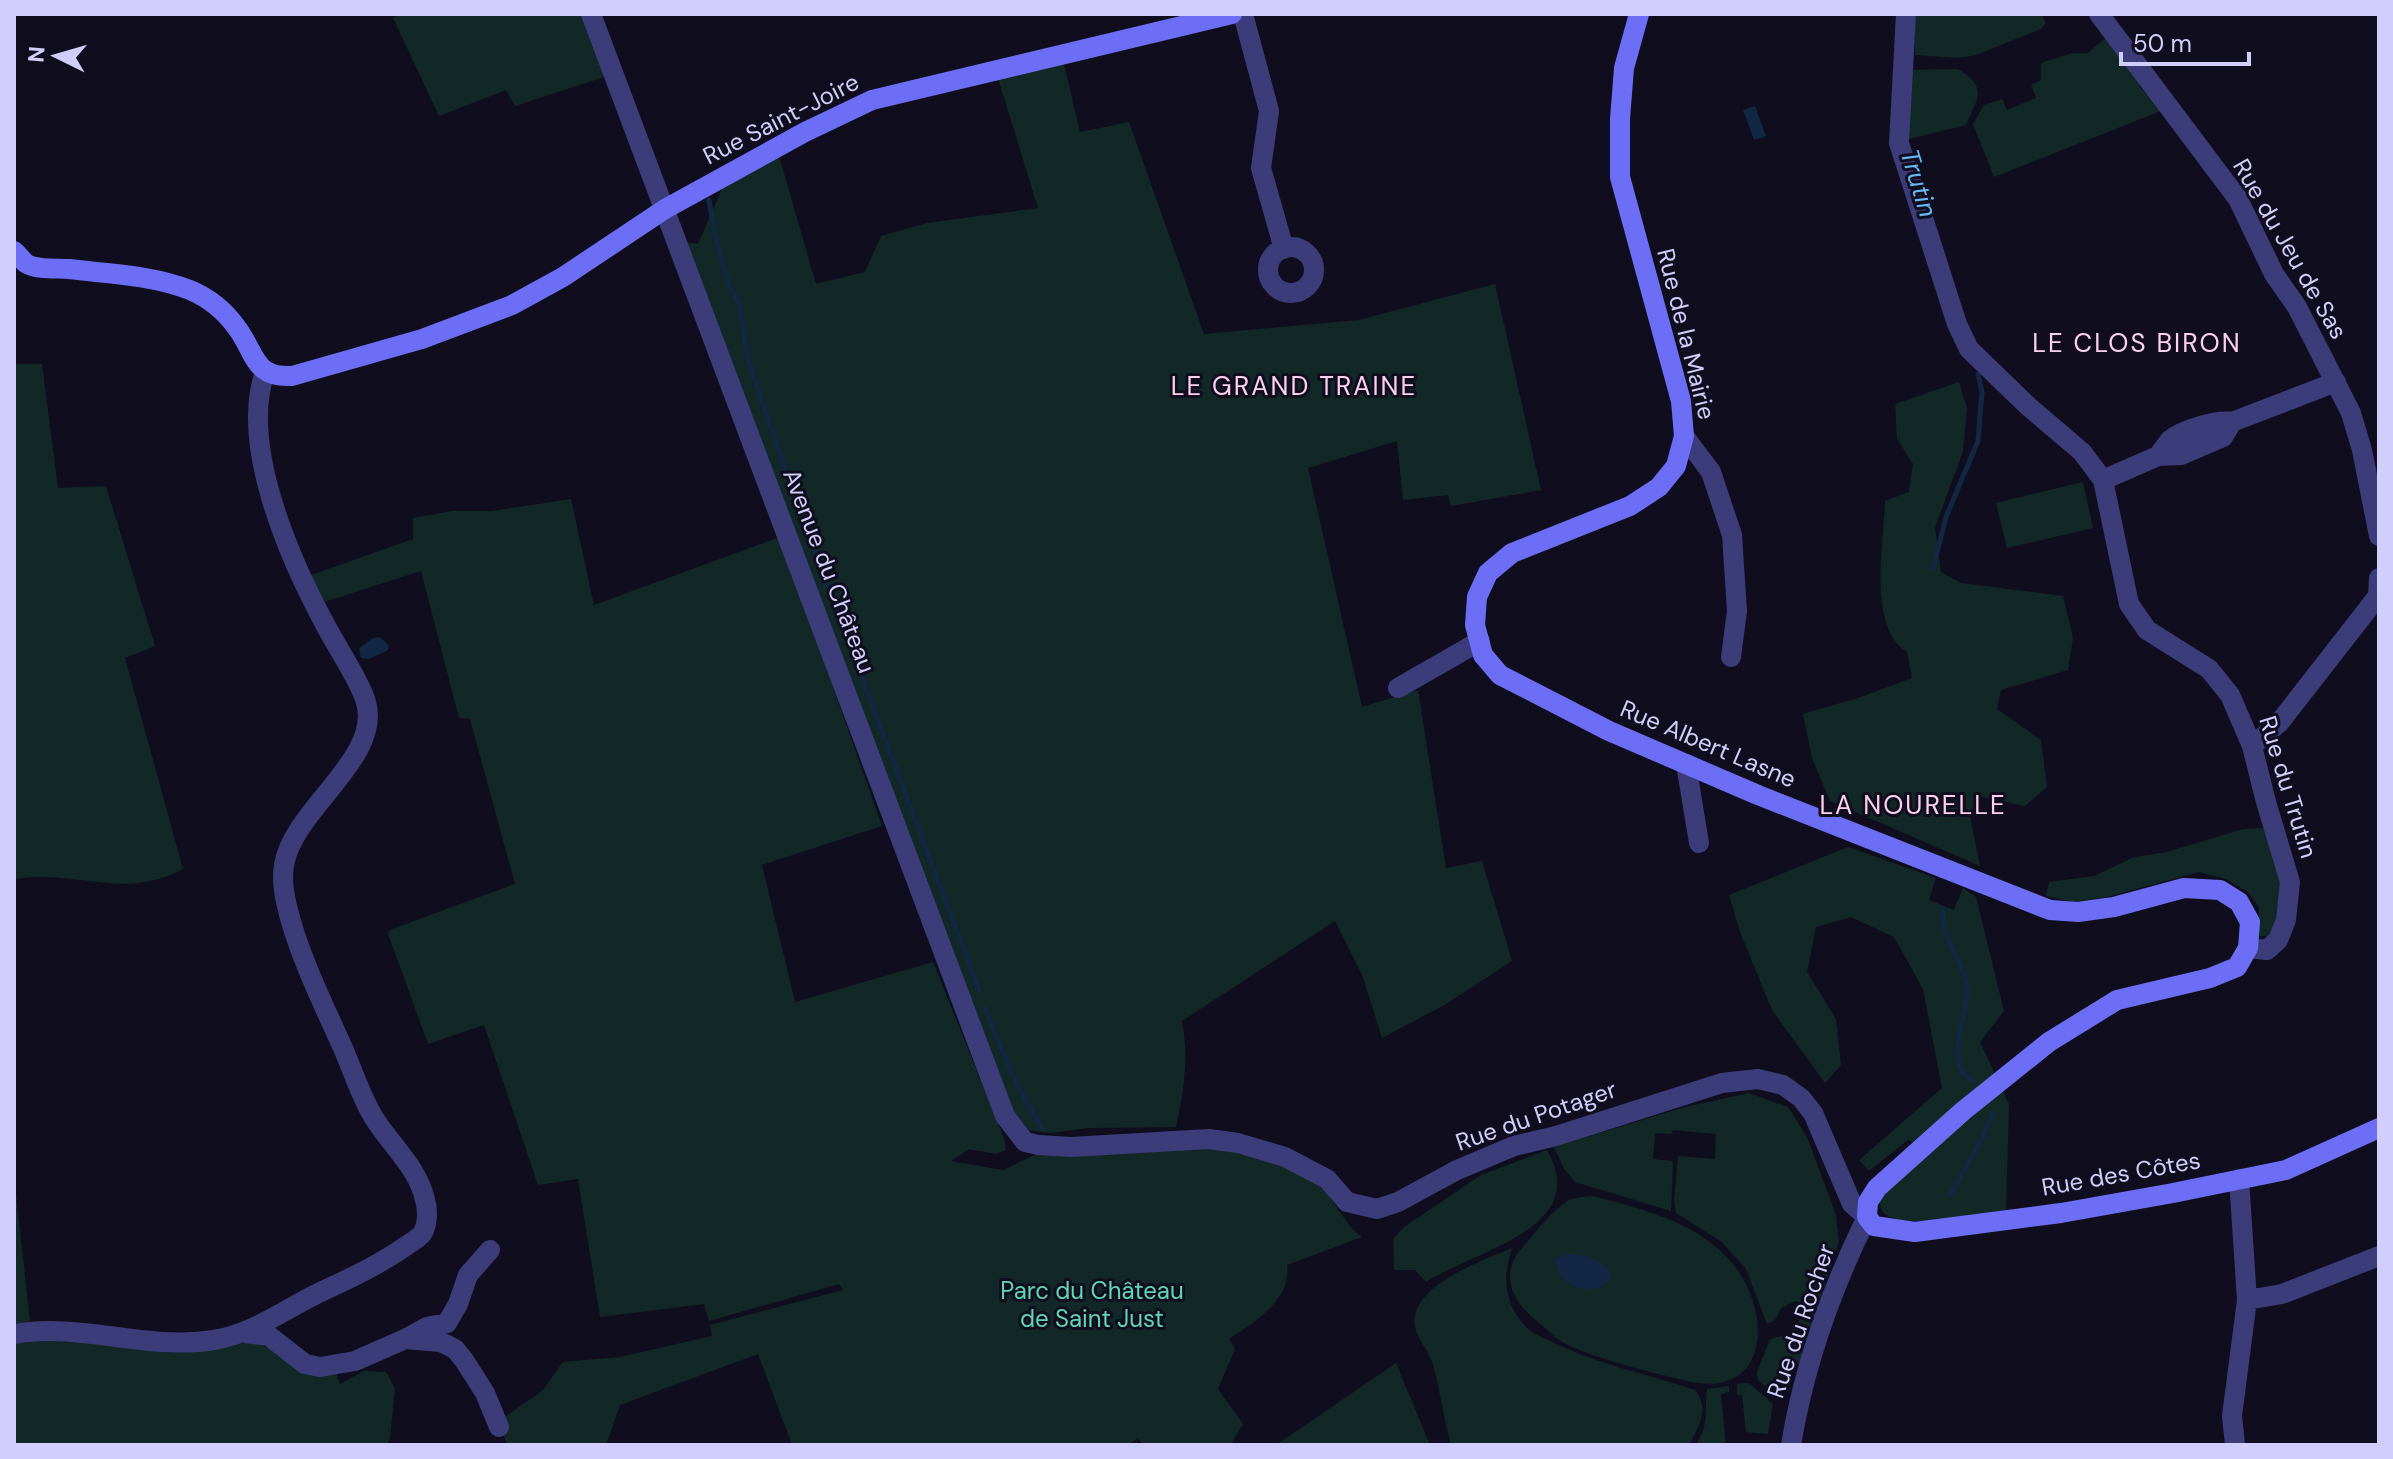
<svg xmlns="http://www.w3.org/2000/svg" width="2393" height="1459" font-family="'DM Sans',sans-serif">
<rect width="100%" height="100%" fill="#100e1e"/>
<!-- green -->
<path fill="#112826" d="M400 14H584L607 76 515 106 506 90 439 116 393 18Z
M1914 14H2041L2046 23 2041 29 1976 55 1959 58 1915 55Z
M2109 35 2141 77 2139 86 2150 98 2158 99 2166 109 1994 177 1973 124 1984 105 2002 99 2007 110 2036 98 2031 85 2041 80V63L2073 53H2088Z
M1064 64 1080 132 1129 122 1204 334 1359 320 1495 284 1541 490 1451 506 1448 495 1403 500 1397 441 1308 468 1362 707 1418 690 1446 868 1482 861 1512 961 1446 1004 1382 1038 1363 977 1335 921 1182 1021C1189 1058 1184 1090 1176 1127L1088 1128 1050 1133 1028 1130 1012 1112 686 242 698 244 722 189 779 156 816 284 865 272 881 236 927 223 1038 208 998 78Z
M1958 69C1990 89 1976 99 1966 125L1909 139 1911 70Z
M14 364H42L58 488 106 486 155 646 125 658 183 869C133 895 98 879 46 877 35 876 24 878 14 879Z
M1959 382 1967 408 1963 451 1935 528 1941 572 1961 583 2063 596 2073 638 2068 670 2001 690 1997 709 2041 740 2047 787 2025 806 1978 796 1970 817 1980 866 1830 801 1812 758 1803 714 1858 698 1912 678 1907 652C1867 627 1884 542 1885 501L1909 492 1913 464 1897 439 1895 404Z
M2083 482 2093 528 2007 548 1996 503Z
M571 499 594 605 780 537 882 826 762 865 795 1002 933 962 1004 1138 1006 1150 996 1154 969 1149 951 1161 1003 1170 1039 1153 1216 1145 1271 1161 1312 1178 1329 1196 1352 1229 1362 1237 1287 1265C1292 1300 1254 1322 1229 1339L1235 1349 1218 1389 1243 1424 1231 1444 1143 1445 1138 1438 1128 1445H792L758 1354 620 1405 606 1445H507L499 1421 542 1391 563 1362 620 1357 712 1336 710 1325 843 1290 839 1284 709 1321 704 1304 600 1317 578 1179 538 1185 484 1025 428 1044 387 931 515 884 470 719 459 718 421 571 324 602 311 575 413 539V518L452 511H492Z
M2267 828 2282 888V907L2269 936H2259V907L2248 892 2226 879 2199 872 2103 898 2073 902 2046 896 2049 882 2094 876 2134 857 2167 852 2243 829Z
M1848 847 1936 878 1929 900 1954 910 1963 888 1976 897 2004 1011 1980 1042 2009 1104 2006 1210C1982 1213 1899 1232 1883 1212 1879 1207 1880 1200 1880 1194L1927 1150 1908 1140 1869 1171 1859 1160 1942 1088 1923 989 1894 937 1851 917 1816 927 1807 972 1836 1019 1841 1065 1825 1083 1772 1010 1740 932 1729 895Z
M1749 1093 1788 1107 1807 1137 1836 1215 1839 1242 1802 1355 1801 1365 1795 1364 1785 1393C1774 1395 1766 1387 1758 1380L1757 1372 1770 1339 1790 1334 1809 1305 1795 1301 1781 1308 1775 1320 1767 1324 1746 1269 1722 1242 1676 1213 1674 1201 1678 1156 1715 1159 1716 1134 1673 1130 1671 1134 1655 1133 1653 1159 1673 1161 1671 1211 1575 1182 1564 1169 1554 1147 1685 1107Z
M1547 1150C1593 1229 1472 1251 1426 1282L1415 1270H1394L1393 1239 1404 1227 1481 1175Z
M14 1176 30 1321 14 1324Z
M1593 1196C1642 1209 1699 1222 1733 1264 1772 1311 1771 1400 1687 1381 1650 1372 1598 1360 1564 1343 1557 1340 1551 1333 1545 1328 1515 1305 1494 1277 1526 1243 1538 1230 1553 1209 1569 1200 1575 1197 1586 1197 1593 1196Z
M1512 1248C1502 1278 1504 1304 1527 1328 1532 1333 1541 1337 1548 1340 1595 1364 1645 1373 1695 1390 1710 1408 1699 1427 1689 1445H1451C1444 1419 1440 1393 1434 1367 1430 1350 1411 1335 1415 1316 1421 1282 1484 1260 1512 1248Z
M14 1341H238L260 1345 335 1371 340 1384 364 1371 386 1372 395 1388 390 1439 386 1445H14Z
M1396 1363 1430 1445H1276Z
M1749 1383 1773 1404 1768 1434 1746 1432 1742 1395H1737V1384Z
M1729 1386V1392L1721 1394 1726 1445H1696C1710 1421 1704 1413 1707 1389Z"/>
<!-- water -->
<path fill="#112744" d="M1755 106 1766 136 1754 140 1743 110Z
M380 637 389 646 388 650 369 659 361 658 359 648 373 638Z
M1570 1254C1587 1256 1605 1259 1612 1277 1599 1301 1551 1286 1556 1258Z"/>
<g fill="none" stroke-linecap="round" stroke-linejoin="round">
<!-- stream -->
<path stroke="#112744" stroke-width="5" d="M709 200 714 231 729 285 739 303 748 359 767 416 804 523 979 990
M1933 568 1946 517 1978 441 1982 392 1978 374
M1943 910C1939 940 1967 961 1967 993 1967 1017 1942 1067 1974 1081
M985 1008C1001 1050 1018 1091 1043 1129
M1950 1195 1981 1141 1993 1113"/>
<!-- street -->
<path stroke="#3c3c7a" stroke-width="20" d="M591 14 1005 1116 1025 1142 1039 1145 1071 1147 1209 1139 1238 1143 1285 1157 1327 1179 1347 1202 1377 1209 1398 1202 1457 1170 1514 1146 1556 1136 1722 1083 1758 1079 1783 1085 1801 1098 1813 1113 1852 1204 1867 1217C1832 1288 1804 1366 1791 1445
M1243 14 1269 111 1261 168 1284 249
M1906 14 1899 143 1957 324 1969 349 2028 406 2082 452 2103 480 2129 604 2147 630 2209 669 2230 695 2252 746 2266 802 2290 882 2286 920 2278 940 2267 950 2248 948
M2099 14 2238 199 2274 274 2297 307 2351 413 2362 450 2379 536
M1268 270a23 23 0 1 1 46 0a23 23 0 1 1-46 0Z
M1684 436 1711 472 1732 535 1737 611 1731 657
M2158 456C2162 451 2166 445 2170 440 2182 430 2218 419 2232 422L2336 382
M2103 480 2158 456 2181 455 2223 437 2232 422
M1398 688 1480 641
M2252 746 2279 723 2378 596 2379 578
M1686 764 1699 843
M2247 1300 2282 1294 2379 1256
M246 1333 269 1336 305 1364 320 1367 355 1361 405 1339 441 1342 455 1349 464 1360 485 1393 499 1427
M14 1334C82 1322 145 1351 214 1340 256 1333 289 1306 327 1289 355 1276 380 1264 406 1246 410 1243 419 1238 422 1234 428 1225 428 1209 425 1200 419 1169 390 1144 374 1118 361 1097 353 1071 343 1048 324 1006 297 951 287 906 284 894 282 877 284 865 293 809 382 759 366 702 361 683 337 647 327 628 291 562 239 446 265 372
M405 1339 427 1327 447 1323 458 1304 468 1275 490 1250
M2235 1445 2232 1416 2247 1300 2239 1179"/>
<!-- secondary -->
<path stroke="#6c6ff5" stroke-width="20" d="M1639 14 1624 68 1620 119V177L1681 401 1684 436 1676 466 1659 487 1630 506 1512 553 1488 573 1477 597 1475 625 1483 655 1500 675 1609 731 1758 795 2050 910 2078 912 2114 907 2184 888 2220 890 2239 902 2250 922 2248 948 2237 967 2210 978 2117 1000 2049 1042 1963 1111 1877 1188 1868 1202 1867 1217 1874 1226 1915 1232 2061 1213 2173 1193 2286 1170 2379 1128
M14 251C18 254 22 261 27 264 37 270 58 268 69 269 110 274 152 275 190 290 209 298 225 311 237 328 256 353 253 378 292 376L422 339 512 305 563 277 665 209 805 132 872 100 1232 14"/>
</g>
<g text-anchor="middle" stroke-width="6" stroke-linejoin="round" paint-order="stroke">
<!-- street labels -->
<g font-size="24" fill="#d1cefc" stroke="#100e1e">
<text transform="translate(781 119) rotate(-27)" y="8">Rue Saint-Joire</text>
<text transform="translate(2290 249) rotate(60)" y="8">Rue du Jeu de Sas</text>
<text transform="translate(1686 334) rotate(76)" y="8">Rue de la Mairie</text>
<text transform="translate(829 571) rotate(69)" y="8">Avenue du Château</text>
<text transform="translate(1708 744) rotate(23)" y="8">Rue Albert Lasne</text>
<text transform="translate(2288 787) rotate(73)" y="8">Rue du Trutin</text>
<text transform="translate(1536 1116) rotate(-19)" y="8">Rue du Potager</text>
<text transform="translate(2121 1174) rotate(-10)" y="8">Rue des Côtes</text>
<text transform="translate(1801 1321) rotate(-71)" y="8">Rue du Rocher</text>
</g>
<!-- park labels -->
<g font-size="24" fill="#60d6b3" stroke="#100e1e">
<text x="1092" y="1299">Parc du Château<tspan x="1092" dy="28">de Saint Just</tspan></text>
</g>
<!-- water labels -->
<g font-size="26" font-style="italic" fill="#64b8f4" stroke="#100e1e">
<text transform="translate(1919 183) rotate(73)" y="9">Trutin</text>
</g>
<!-- neighbourhood labels -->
<g font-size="26" letter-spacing="2" fill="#fcd0ee" stroke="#100e1e">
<text x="2137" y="352">LE CLOS BIRON</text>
<text x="1294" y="395">LE GRAND TRAINE</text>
<text x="1913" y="814">LA NOURELLE</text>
</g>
</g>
<!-- border -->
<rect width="2393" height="1459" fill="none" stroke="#d1cefc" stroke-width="32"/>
<!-- north arrow -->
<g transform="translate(56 56) rotate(275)" stroke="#100e1e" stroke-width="6" paint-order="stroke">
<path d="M0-6L14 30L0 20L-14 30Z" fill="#d1cefc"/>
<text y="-12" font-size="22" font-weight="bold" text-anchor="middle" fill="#d1cefc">N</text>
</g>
<!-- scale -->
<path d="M2121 52v12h128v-12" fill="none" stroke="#d1cefc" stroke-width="4"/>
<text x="2133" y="52" font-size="24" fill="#d1cefc" stroke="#100e1e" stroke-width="6" paint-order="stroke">50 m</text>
</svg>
